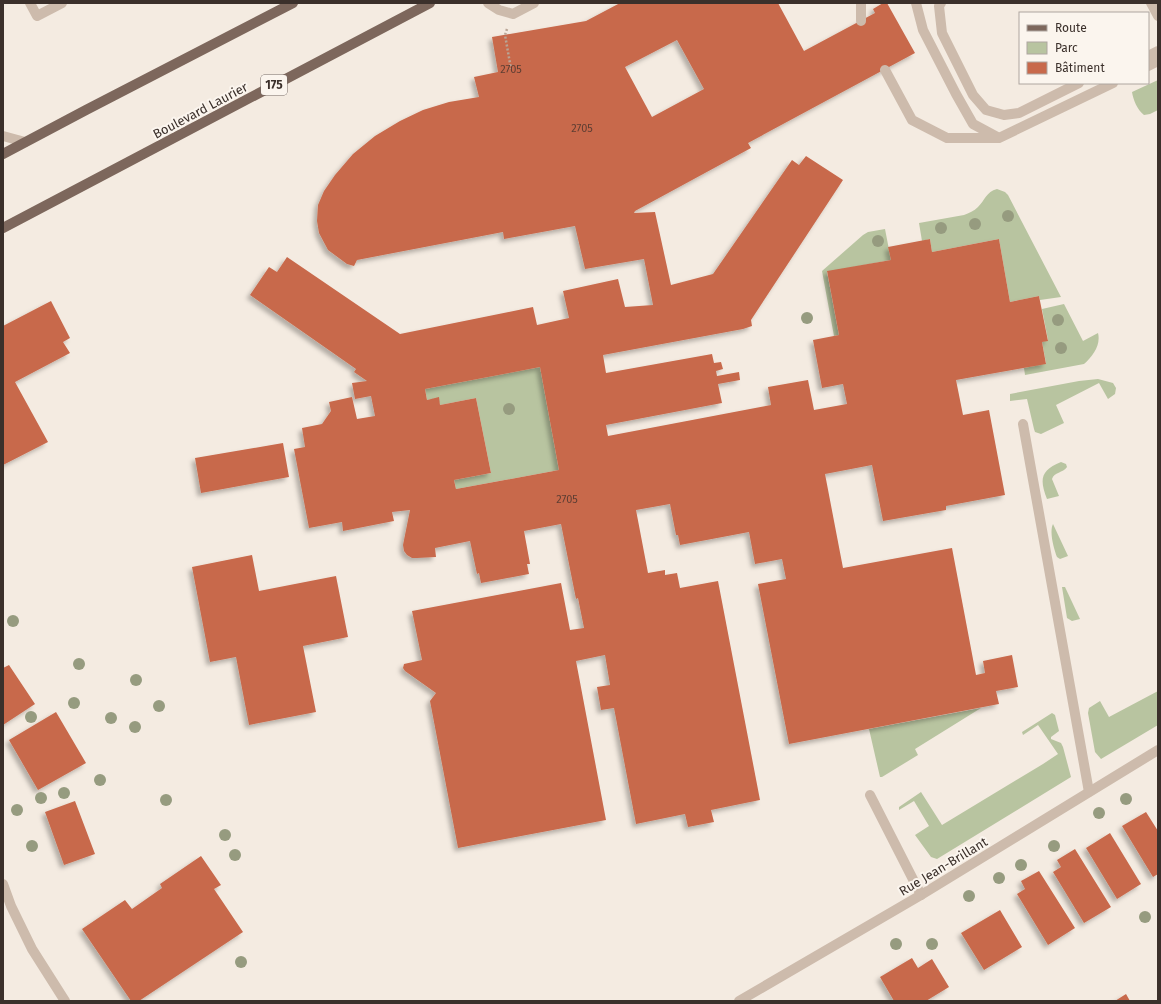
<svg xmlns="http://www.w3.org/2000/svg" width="1161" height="1004" font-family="'Fira Sans',sans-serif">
<defs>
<filter id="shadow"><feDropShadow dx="-3.5" dy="3.5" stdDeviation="2" flood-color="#0004"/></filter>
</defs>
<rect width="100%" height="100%" fill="#f4ebe1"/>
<!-- green -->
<path fill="#b8c4a0" d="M1158 80V110L1150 114 1144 115C1137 110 1133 99 1132 92Z
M997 189 1005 192 1008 195 1061 297 1040 300 1039 296 1010 302 999 239 932 252 930 239 922 241 919 223 964 215C969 213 974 211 978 207 985 200 986 192 997 189Z
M885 229 891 260 827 272 839 335 834 336 822 271 863 235 868 232Z
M1064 304 1083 341 1098 333C1101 345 1093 356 1084 364L1025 375 1024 368 1046 363 1042 342 1048 340 1042 309Z
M540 367 559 470 456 489 454 480 491 473 476 398 440 405 438 398 427 400 425 389Z
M1098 379 1113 383 1116 388 1115 394 1108 399 1099 383 1056 405 1064 423 1041 434 1035 432 1034 429 1027 399 1010 401V394L1079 381Z
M1061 462 1066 464 1067 467C1063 473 1054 472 1052 479L1059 496 1047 499C1039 479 1041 470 1061 462Z
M1053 524 1068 556 1060 559 1057 557C1054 549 1049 532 1053 524Z
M1062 587H1065L1080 619 1072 621 1067 618Z
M1158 691V725L1101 759 1095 752 1088 713 1089 708 1100 701 1109 717Z
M981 708 915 749 918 755 882 777H880L869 729Z
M1052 713 1055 715 1059 731 1051 737V739L1061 743 1063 747 1071 777 937 859 931 857 915 835 929 826 914 801 899 810V807L921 792 942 825 1043 764 1058 754 1038 725 1023 735 1022 732Z"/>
<!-- building -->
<path fill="#c8694b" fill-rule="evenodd" filter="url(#shadow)" d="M620 3H778L804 51 875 13 873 9 883 3H887L915 53 748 143 751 148 635 211 634 213 655 212 671 285 713 274 792 160 799 165 806 156 843 180 751 320 752 326 743 329 603 355 606 373 712 354 714 363 721 362 723 369 716 371 717 376 739 372 740 380 718 384 722 403 606 425 608 436 771 405 768 387 808 380 814 410 847 404 843 384 822 388 813 340 839 335 827 271 891 260 888 247 930 239 932 252 999 239 1010 302 1039 296 1048 341 1042 342 1046 364 956 380 963 415 989 410 1005 495 946 506V510L883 521 872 465 825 474 843 568 952 548 976 675 985 673 983 661 1012 655 1018 687 996 691 999 704 789 744 758 584 786 579 782 559 755 564 749 532 680 545 678 535H676L670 504 636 510 648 573 665 570V575L677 573 680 588 718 581 760 800 711 810 714 822 688 827 685 814 636 824 614 708 601 710 597 687 610 685 605 655 576 661 606 820 458 848 430 701 436 693 405 671 403 668 404 664 422 660 412 611 561 583 570 630 584 628 578 598 576 599 561 524 524 531 530 564H527L529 574 481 583 479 573 477 574 470 541 435 548 436 557 417 558H412L407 555 404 551 403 545 410 510 392 512 394 521 343 531 342 522 309 528 294 449 305 447 302 428 322 424 331 411 329 402 352 397 357 419 375 416 371 396 355 399 352 383 367 381 354 372 356 369 250 295 269 267 277 272 287 257 400 334 533 307 537 325 569 318 563 291 618 279 625 307 653 305 644 259 585 269 575 226 504 239 503 232 357 260 354 266 347 264 328 250 319 233 317 221 318 205 324 191 335 175 353 154 375 136 400 121 423 110 449 102 479 97 474 77 498 72 492 37 586 21ZM677 40 704 89 652 117 625 67ZM540 367 559 470 456 489 454 480 491 473 476 398 440 405 439 397 427 400 425 389Z
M51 301 70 338 63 342 70 353 15 382 48 442 3 465V326Z
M283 443 289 477 201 493 195 458Z
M252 555 259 591 336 576 348 637 303 646 316 712 249 725 236 657 210 662 192 567Z
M9 665 35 704 3 725V668Z
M56 712 86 763 38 790 9 740Z
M75 801 95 854 64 865 45 812Z
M1146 812 1158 831V874L1153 877 1122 826Z
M1110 833 1141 884 1117 899 1086 848Z
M1075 849 1111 907 1084 923 1053 872 1061 867 1057 860Z
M201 856 221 885 214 889 243 932 139 1001H131L82 929 125 900 132 909 162 888 160 884Z
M1039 871 1075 928 1048 945 1017 894 1025 889 1021 881Z
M1000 910 1022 947 984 970 961 933Z
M912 958 918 968 932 959 949 987 926 1001H894L880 977Z
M1126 994 1130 1001H1115Z"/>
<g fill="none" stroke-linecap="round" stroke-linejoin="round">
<!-- path -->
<path stroke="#b9a596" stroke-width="2.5" stroke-dasharray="2 2" stroke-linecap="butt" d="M507 29 505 35 511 69"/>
<!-- lane -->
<path stroke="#cdbbac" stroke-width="10" d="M30 3 37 16 62 3
M488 3 499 10 513 14 534 3
M941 3 939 6 942 33 973 95 986 110 1004 115 1019 113 1079 83
M861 21V3
M1148 56 1158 51
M1148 66 1158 61
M885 70 912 120 947 138H999L973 124 956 94 923 30 916 3
M3 136 25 142
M999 138 1113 83
M1023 424 1089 792
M870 795 921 895"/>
<!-- street -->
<path stroke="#cdbbac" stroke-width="10" d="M1151 3 1158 16
M3 884 11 906 32 949 65 1001
M739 1001 921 895 1158 750"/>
<!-- primary -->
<path stroke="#7d675c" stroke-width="10" d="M3 154 86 110 293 3
M3 228 430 3"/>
</g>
<!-- trees -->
<g fill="#969b7f">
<circle cx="1008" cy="216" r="6"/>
<circle cx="975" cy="224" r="6"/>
<circle cx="941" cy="228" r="6"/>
<circle cx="878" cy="241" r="6"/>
<circle cx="807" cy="318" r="6"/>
<circle cx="1058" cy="320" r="6"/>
<circle cx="1061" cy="348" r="6"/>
<circle cx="509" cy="409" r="6"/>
<circle cx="13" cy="621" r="6"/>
<circle cx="79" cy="664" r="6"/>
<circle cx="136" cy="680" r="6"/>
<circle cx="74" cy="703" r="6"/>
<circle cx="159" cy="706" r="6"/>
<circle cx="31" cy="717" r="6"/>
<circle cx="111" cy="718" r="6"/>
<circle cx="135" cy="727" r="6"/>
<circle cx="100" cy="780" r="6"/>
<circle cx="64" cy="793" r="6"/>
<circle cx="41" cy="798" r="6"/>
<circle cx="1126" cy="799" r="6"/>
<circle cx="166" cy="800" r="6"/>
<circle cx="17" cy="810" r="6"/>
<circle cx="1099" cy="813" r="6"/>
<circle cx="225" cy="835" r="6"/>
<circle cx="32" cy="846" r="6"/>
<circle cx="1054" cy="846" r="6"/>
<circle cx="235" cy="855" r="6"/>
<circle cx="1021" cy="865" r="6"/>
<circle cx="999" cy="878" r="6"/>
<circle cx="969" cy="896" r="6"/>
<circle cx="1145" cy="917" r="6"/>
<circle cx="896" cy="944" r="6"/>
<circle cx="932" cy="944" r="6"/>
<circle cx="241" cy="962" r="6"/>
</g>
<g text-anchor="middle" stroke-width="4" stroke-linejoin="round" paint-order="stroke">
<!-- number labels -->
<g font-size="11" fill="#5e3e33">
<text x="511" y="73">2705</text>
<text x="582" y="132">2705</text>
<text x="567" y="503">2705</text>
</g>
<!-- shield labels -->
<rect fill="#fbf5ee" stroke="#756b66" stroke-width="1" x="261" y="75" width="26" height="20" rx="3"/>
<g font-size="12" font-weight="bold" fill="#3b302b">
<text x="274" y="89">175</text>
</g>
<!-- street labels -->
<g font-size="13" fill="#3b302b" stroke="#fbf5ee">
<text transform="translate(200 110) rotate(-28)" y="5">Boulevard Laurier</text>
<text transform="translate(943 866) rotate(-31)" y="5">Rue Jean-Brillant</text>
</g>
</g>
<!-- border -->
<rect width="1161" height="1004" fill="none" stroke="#3b302b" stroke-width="8"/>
<!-- legend -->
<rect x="1019" y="12" width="130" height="72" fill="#fbf5ee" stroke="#aea6a0"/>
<rect x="1027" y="25" width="20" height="6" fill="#7d675c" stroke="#aea6a0"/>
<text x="1055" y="32" font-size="12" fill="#3b302b">Route</text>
<rect x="1027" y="42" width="20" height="12" fill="#b8c4a0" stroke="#aea6a0"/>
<text x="1055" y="52" font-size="12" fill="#3b302b">Parc</text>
<rect x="1027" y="62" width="20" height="12" fill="#c8694b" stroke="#aea6a0"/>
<text x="1055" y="72" font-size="12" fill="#3b302b">Bâtiment</text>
</svg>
